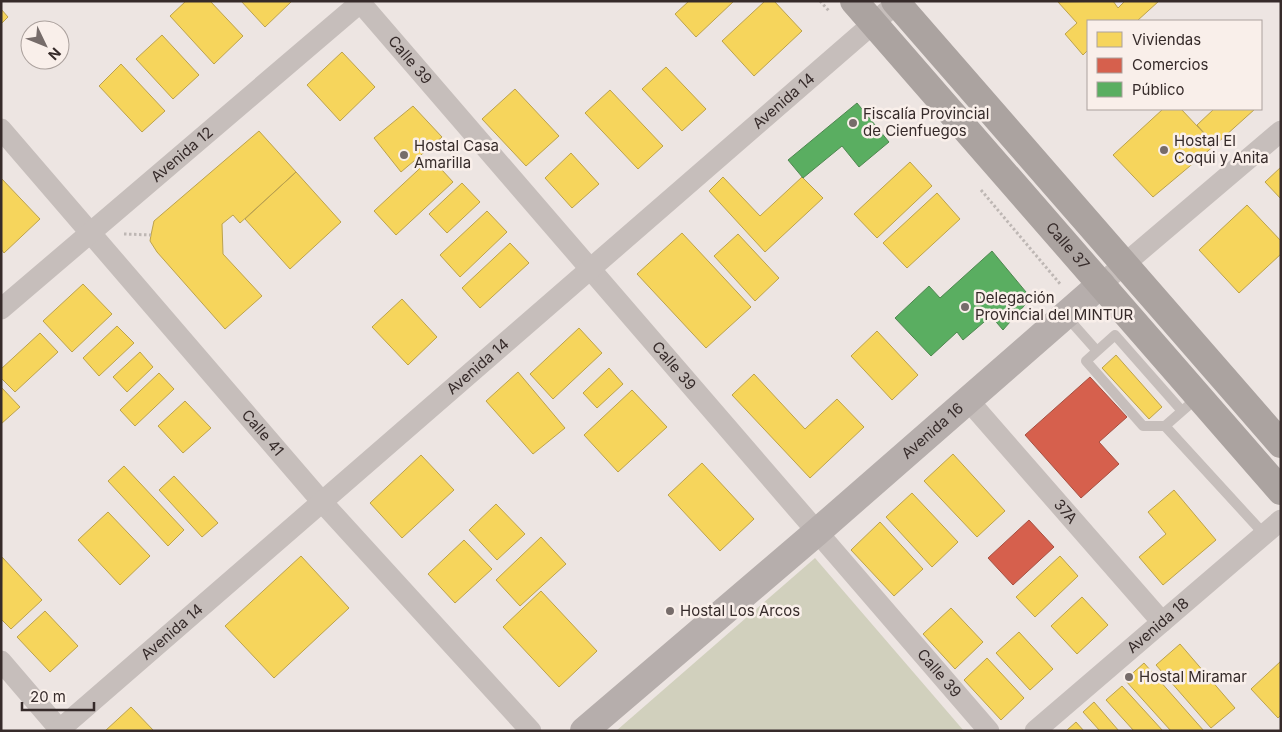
<svg xmlns="http://www.w3.org/2000/svg" width="1282" height="732" font-family="Inter,sans-serif">
<rect width="100%" height="100%" fill="#ede5e2"/>
<!-- green -->
<path fill="#d1d0bd" d="M815 558 964 731H616Z"/>
<!-- homes -->
<path fill="#f6d55c" stroke="#bca24d" d="M186 1H210L243 36 214 64 170 16Z
M241 1H292L265 27Z
M689 1H734L696 37 675 14Z
M765 1H774L802 31 754 76 722 41Z
M1113 1 1118 8 1125 1H1159L1137 21H1088V50L1083 55 1065 34 1077 23 1058 2Z
M1 9 8 17 1 24Z
M162 35 199 75 173 99 136 59Z
M342 52 375 87 340 121 307 85Z
M121 64 165 111 142 132 99 86Z
M666 67 706 109 682 131 642 89Z
M515 89 559 136 526 166 482 119Z
M610 90 663 146 638 169 585 113Z
M413 106 442 137 401 172 374 138Z
M1163 109H1181L1215 145 1153 197 1113 155Z
M1214 109H1255L1215 145 1197 125Z
M259 131 296 172 240 223 233 215 222 224 223 254 262 296 225 329 157 252 150 241 151 235 154 221Z
M571 153 599 184 572 208 545 178Z
M431 158 453 182 396 235 374 211Z
M910 162 932 186 877 238 854 214Z
M1281 167V199L1265 182Z
M296 172 341 222 290 269 245 219Z
M723 177 760 216 802 177 823 198 765 252 709 191Z
M1 178 40 219 4 253 1 249Z
M462 183 480 202 447 233 429 214Z
M937 193 960 219 907 268 883 243Z
M1247 205 1281 241V254L1239 293 1199 250Z
M487 211 507 232 460 277 440 255Z
M682 233 751 307 706 348 637 274Z
M738 234 779 278 755 301 714 256Z
M510 243 529 263 480 308 462 288Z
M83 284 112 314 72 352 43 321Z
M402 299 437 337 408 365 372 327Z
M117 326 134 343 99 376 83 358Z
M579 328 602 353 553 399 530 374Z
M877 331 918 375 892 400 851 356Z
M40 333 58 352 15 392 1 378V369Z
M140 352 153 367 127 392 113 377Z
M1116 355 1162 407 1149 419 1102 368Z
M609 368 623 384 597 408 583 393Z
M518 372 565 428 533 454 486 401Z
M159 373 174 389 135 426 120 410Z
M754 374 805 429 837 399 864 427 810 478 732 395Z
M1 387 20 407 1 424Z
M632 390 667 427 618 472 584 435Z
M185 401 211 428 183 453 158 426Z
M953 454 1005 511 977 537 924 481Z
M421 455 454 490 402 538 370 503Z
M702 463 754 519 720 551 668 495Z
M124 466 184 530 168 546 108 481Z
M174 476 218 523 202 537 159 490Z
M1174 490 1216 540 1163 585 1139 557 1166 534 1148 512Z
M912 493 958 542 932 567 886 517Z
M496 504 525 534 497 560 469 530Z
M108 512 150 556 120 585 78 540Z
M880 522 923 569 894 596 851 550Z
M541 537 566 564 520 606 496 580Z
M464 540 492 569 455 603 428 574Z
M301 556 349 608 274 678 225 626Z
M1060 556 1078 576 1035 617 1016 597Z
M2 557 42 600 11 629 1 619Z
M541 591 597 651 559 687 503 627Z
M1082 597 1108 625 1077 654 1051 626Z
M951 608 983 642 955 669 923 634Z
M45 611 78 646 50 672 17 637Z
M1019 632 1053 669 1030 690 996 653Z
M1180 644 1235 708 1211 728 1156 665Z
M987 658 1024 698 1001 720 964 680Z
M1281 661V715L1278 718 1251 689Z
M1144 663 1204 731H1171L1125 680Z
M1122 686 1163 731H1134L1106 700Z
M1094 702 1119 731H1100L1083 712Z
M131 707 154 731H105Z
M1076 722 1084 731H1066Z"/>
<!-- shops -->
<path fill="#d6604d" stroke="#a65042" d="M1090 377 1127 417 1099 442 1119 464 1081 498 1025 435Z
M1029 520 1054 547 1013 585 988 558Z"/>
<!-- public -->
<path fill="#5aae61" stroke="#4f8750" d="M857 103 889 142 859 167 842 146 803 178 788 160Z
M992 251 1031 298 1003 330 991 316 963 340 957 332 931 356 895 318 929 286 940 298Z"/>
<g fill="none" stroke-linecap="round" stroke-linejoin="round">
<!-- path -->
<path stroke="#beb7b4" stroke-width="3" stroke-dasharray="2.5 2.5" stroke-linecap="butt" d="M820 1 830 12
M981 190 1061 285
M124 234 151 235"/>
<!-- lane -->
<path stroke="#c6bebb" stroke-width="10" d="M1066 316 1097 351
M1182 411 1115 335 1086 361 1143 426H1165L1197 398
M1165 426 1264 534"/>
<!-- street -->
<g stroke="#c6bebb" stroke-width="21">
<path id="s1" d="M359 1 989 731"/>
<path id="s2" d="M1 129 322 502 531 731"/>
<path d="M1101 284 1281 131"/>
<path id="s3" d="M1 309 362 1"/>
<path id="s4" d="M968 400 1162 622"/>
<path d="M1 661 61 731"/>
<path id="s5" d="M58 731 899 1"/>
<path id="s6" d="M1035 731 1281 520"/>
</g>
<!-- secondary -->
<path stroke="#b6aeac" stroke-width="28" id="s7" d="M584 731 817 532 1101 284"/>
<!-- primary -->
<g stroke="#aba3a0" stroke-width="28">
<path id="s8" d="M854 1 1281 491"/>
<path d="M895 1 1281 444"/>
</g>
</g>
<!-- markers -->
<g fill="#766c6a" stroke="#f9efea" stroke-width="2">
<circle cx="853" cy="123" r="5"/>
<circle cx="1164" cy="150" r="5"/>
<circle cx="404" cy="155" r="5"/>
<circle cx="965" cy="307" r="5"/>
<circle cx="670" cy="611" r="5"/>
<circle cx="1129" cy="677" r="5"/>
</g>
<g text-anchor="middle" stroke-width="5" stroke-linejoin="round" paint-order="stroke">
<!-- street labels -->
<g font-size="15" fill="#362b2a" stroke="#f9efea">
<text dy="5" stroke="none"><textPath href="#s1" startOffset="78">Calle 39</textPath></text>
<text dy="5" stroke="none"><textPath href="#s5" startOffset="961">Avenida 14</textPath></text>
<text dy="5" stroke="none"><textPath href="#s3" startOffset="238">Avenida 12</textPath></text>
<text dy="5" stroke="none"><textPath href="#s8" startOffset="325">Calle 37</textPath></text>
<text dy="5" stroke="none"><textPath href="#s5" startOffset="556">Avenida 14</textPath></text>
<text dy="5" stroke="none"><textPath href="#s1" startOffset="482">Calle 39</textPath></text>
<text dy="5" stroke="none"><textPath href="#s7" startOffset="460">Avenida 16</textPath></text>
<text dy="5" stroke="none"><textPath href="#s2" startOffset="401">Calle 41</textPath></text>
<text dy="5" stroke="none"><textPath href="#s4" startOffset="148">37A</textPath></text>
<text dy="5" stroke="none"><textPath href="#s6" startOffset="162">Avenida 18</textPath></text>
<text dy="5" stroke="none"><textPath href="#s5" startOffset="151">Avenida 14</textPath></text>
<text dy="5" stroke="none"><textPath href="#s1" startOffset="888">Calle 39</textPath></text>
</g>
<!-- poi labels -->
<g font-size="15" fill="#362b2a" stroke="#f9efea" text-anchor="start">
<text x="863" y="119">Fiscalía Provincial<tspan x="863" dy="17">de Cienfuegos</tspan></text>
<text x="1174" y="146">Hostal El<tspan x="1174" dy="17">Coqui y Anita</tspan></text>
<text x="414" y="151">Hostal Casa<tspan x="414" dy="17">Amarilla</tspan></text>
<text x="975" y="303">Delegación<tspan x="975" dy="17">Provincial del MINTUR</tspan></text>
<text x="680" y="616">Hostal Los Arcos</text>
<text x="1139" y="682">Hostal Miramar</text>
</g>
</g>
<!-- border -->
<rect width="1282" height="732" fill="none" stroke="#362b2a" stroke-width="5"/>
<!-- legend -->
<rect x="1087" y="20" width="175" height="90" fill="#f9efea" stroke="#aba19d"/>
<rect x="1097" y="32" width="25" height="15" fill="#f6d55c" stroke="#aba19d"/>
<text x="1132" y="45" font-size="15" fill="#362b2a">Viviendas</text>
<rect x="1097" y="58" width="25" height="15" fill="#d6604d" stroke="#aba19d"/>
<text x="1132" y="70" font-size="15" fill="#362b2a">Comercios</text>
<rect x="1097" y="82" width="25" height="15" fill="#5aae61" stroke="#aba19d"/>
<text x="1132" y="95" font-size="15" fill="#362b2a">Público</text>
<!-- north arrow -->
<g transform="translate(45 45) rotate(133)"><circle r="24" fill="#f9efea" stroke="#aba19d"/>
<path d="M0-4L9 19L0 12L-9 19Z" fill="#766c6a"/>
<text y="-8" font-size="14" font-weight="bold" text-anchor="middle" fill="#362b2a">N</text>
</g>
<!-- scale -->
<path d="M22 702v8h72v-8" fill="none" stroke="#362b2a" stroke-width="2.5"/>
<text x="30" y="702" font-size="15" fill="#362b2a" stroke="#f9efea" stroke-width="4" paint-order="stroke">20 m</text>
</svg>
